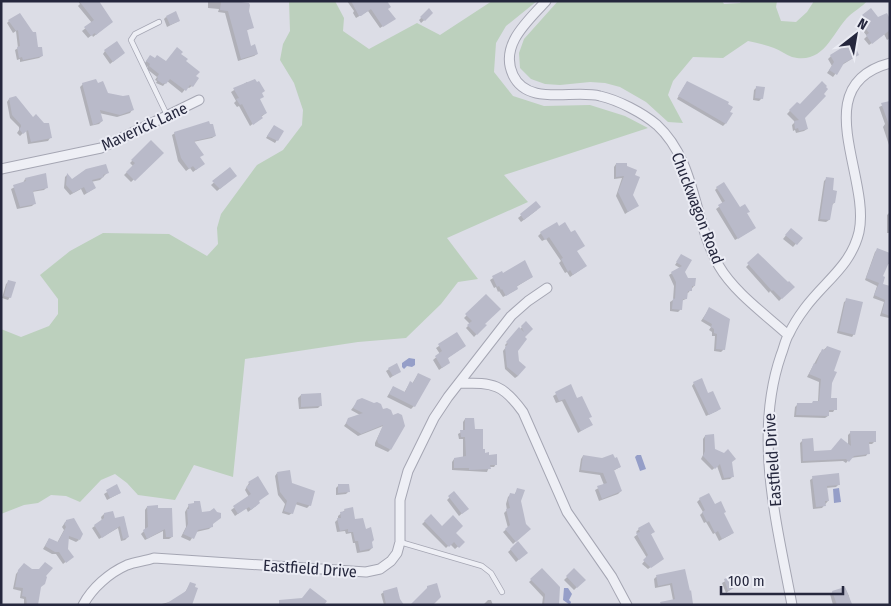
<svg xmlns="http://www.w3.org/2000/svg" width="891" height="606" font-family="'Fira Sans Condensed',sans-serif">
<rect width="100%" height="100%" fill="#dcdde6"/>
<!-- green -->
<path fill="#bcd0bd" d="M289 1H335L344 18 343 31 369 49 417 23 440 35 492 1H537L506 26 496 43 494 72 513 96 544 106 590 105 625 116 648 128 504 175 528 202 447 238 478 279 458 282 441 304 406 338 358 342 245 359 233 477 194 465 175 500 138 495 127 483 115 474 101 480 80 502 66 496 51 495 38 503 24 505 1 514V329L21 337 49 326 58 314V299L40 275 70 251 103 233 169 234 207 256 218 244 217 228 221 214 257 165 283 150 302 125 303 110 294 83 280 60 283 44 290 31Z
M558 1H722L724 4 740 3 741 1H777L776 7 781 21 796 22 807 12 814 1H867C862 7 854 11 849 16 832 32 825 65 792 57 786 55 780 50 774 48 766 45 757 43 748 41L723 58 693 57 673 81 668 95 683 123 668 122 646 102 620 87 605 83 590 82 560 85 545 84 531 79 520 68 519 53 524 39Z"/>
<!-- water -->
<path fill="#959ec8" d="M409 358 415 359V365L412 367 407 366 404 369 402 367V363Z
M637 455H641L646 469 640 471 635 457Z
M839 488 841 502 834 503 833 489Z
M564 588H568L572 594 569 600 571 602 570 605 563 600Z"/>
<!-- shadow -->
<path fill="#0003" d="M78 1H95L109 24 93 37 92 35 88 38 82 31 92 23 78 6 80 4Z
M208 1H232L248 12 252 27 246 31 250 47 257 54 254 56 238 61 225 13 218 12 219 9 208 8Z
M347 1H386L387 9 394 19 380 28 368 11 356 18 353 13 354 11Z
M429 10 432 13 421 23 419 20Z
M863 16 890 21V38L887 40 884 34 869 45 864 39 867 36 859 26 864 22 860 18Z
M166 17 179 21 167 27 164 19Z
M9 21 37 49 42 56 39 58 20 62V59L17 60 15 50 18 48 16 31 13 33 7 23Z
M105 51 121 55 110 64 103 54Z
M180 54 195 77 192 86 189 88 187 87 182 93 167 81 163 86 156 83 157 81 155 80 157 77 147 69 148 67 144 64 148 59 166 63Z
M831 56 855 57 842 65 833 77 827 73 832 66 828 59Z
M247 82 261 94 259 100 266 113 250 126 239 106 237 107 234 103 236 101 231 92Z
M83 84 108 94 132 110 130 113 117 117 99 113 102 121 99 124 90 126 80 87Z
M685 85 728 112 725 124 723 126 677 99Z
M757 87 762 98 759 101 753 100 754 90Z
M9 99 50 138 48 141 28 144 26 130 20 136 17 133 19 130V127L10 118 7 102Z
M890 102V148L883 127 885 124 879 107Z
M797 103 804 118 807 129 804 131 796 133 795 130 793 131 792 125 795 122 787 114Z
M274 126 277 140 275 143 266 138Z
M175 133 215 136 212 138 193 142 201 166 193 172 190 168 186 171 178 161 172 135Z
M151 142 162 153 131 182 124 175 133 166 130 163Z
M616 164H626L632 195 637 206 625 214 616 196 622 178 614 179V167Z
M230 169 233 178 217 191 211 185Z
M108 172 100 180 91 182 95 188 84 195 81 189 70 195 64 188 65 177 67 175 71 181Z
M827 178 834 203 831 206 829 220 826 222 818 221 824 181Z
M25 179 47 187 44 190 32 192 34 204 32 206 17 209 11 189 23 183Z
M890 187V233H887V215L890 212Z
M717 188 746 214 752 230 735 240 716 209 723 204 715 190Z
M536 203 537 210 521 222 518 218Z
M559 228 576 251 583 268 570 277 567 272 565 273 559 263 561 261 546 239 542 241 538 236 541 233Z
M791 229 801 238 793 247 783 239Z
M878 249 889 254 890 253V265L887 263 882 276 881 284 890 308 889 318 880 316 884 302 873 298 877 286 865 280 875 252Z
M758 255 793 287 779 301 770 291 769 293 746 267Z
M681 256 683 271 687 279 694 286 688 293H686V299L681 301V309L678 312 670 311V302L673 300 674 286 669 275 680 268 675 265Z
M501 273 502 275 532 277 516 287 517 289 514 291 503 297 499 291 498 292 496 287 494 288 490 280Z
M9 281 10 297 8 300 2 298 6 284Z
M486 296 484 324 485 325 474 337 466 328 470 324 464 318Z
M847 300 854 334 852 337 837 333 844 302Z
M709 309 724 349 721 352 714 351 715 336H712V332L709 330 711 327 701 321Z
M526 323 523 337 516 350 518 376 515 378 505 369 503 351 506 347 505 345Z
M457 334 465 346 446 359V365L439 370 433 360 440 354 436 348Z
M827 347 831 382 830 399 835 409 833 412H828V416L825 418 794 417 795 407 798 404H811L818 402 819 382 807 377 820 353Z
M389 369 399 372 390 378 386 371Z
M418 374 414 406 411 409 387 397 393 387 404 393 408 386 410 383 412 384Z
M694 383 708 394 719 409 717 411 706 416 692 386Z
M570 386 591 425 578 433 562 401 556 403 553 396Z
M301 395 320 406 318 408 299 409 298 398Z
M358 401 382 411 390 450 388 452 375 446V443L383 426 358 436 344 426 349 419 360 415 351 410Z
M465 419 474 430 482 450 496 464 494 467H489L487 472 452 470V462L454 459 463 458V439H459L458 434 463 431V422Z
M851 432 875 441 872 444H868V453L866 456 850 458 846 463 843 461 801 463 800 443 803 440 813 452 831 451 848 446V435Z
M705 436 713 450 731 462 733 476 730 479 722 480 717 466 712 470 701 459 703 455V439Z
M583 456 620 467 613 471 621 491 618 494 599 501 595 490 604 485 600 475 579 472 581 459Z
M277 473 291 484 310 505 307 508 295 504 292 513 289 515 282 513 285 504 278 495 275 476Z
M257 478 258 502 256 506 248 512 246 508 235 516 231 510 249 497 245 490 249 483Z
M813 478 839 484 836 487 826 488 828 501 822 508 813 509 810 480Z
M117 486 120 493 107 500 104 494Z
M338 486 348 492 346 494 336 495V488Z
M518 489 525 525 529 529 513 544 503 532 508 528 504 513 507 510 506 504 508 497 511 494 514 495Z
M454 493 467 509 459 516 447 500Z
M700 499 715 506 723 514 732 533 730 535 719 541 715 533 713 534 706 522 704 523 700 515 703 512 697 502Z
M189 505 201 513 211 524 212 526 209 529 196 532 190 541 181 537 186 527 185 512Z
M147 507 172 537 169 539H163V531L145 540 141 534 145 530V510Z
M345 510 365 530 370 542 372 548 369 551 357 553 355 543H353L351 533 346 534 345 531 337 532 335 522 338 519V516Z
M104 514 114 520 124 518 128 537 125 540 121 541 118 528 99 539 92 528 102 521 101 517Z
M431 516 442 528 463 542 455 549 450 544 446 548 422 524Z
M66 521 79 540 76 542 67 538V549L69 559 63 564 56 554H52L43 549 49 539 57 543 64 530 62 527Z
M639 529 653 532 650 535 659 561 648 569 642 564 647 558 634 537 638 534 636 532Z
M518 543 526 553 516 562 508 552Z
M24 565 31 570H39L36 590 37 605H24V599L20 598 21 591 13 589 16 574Z
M542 570 558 605H542L543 597 529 582Z
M574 570 584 580 574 590 564 580Z
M684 571 692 603 690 605H665L673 600 670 585 655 588 654 579 656 577Z
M729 579 733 588 726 593 722 583Z
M190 584V605H158L173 601 184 594Z
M845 588 849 596 850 605H833L830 594 833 592Z
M384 592 399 600 402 605H384L381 594Z
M488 600H491L493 605H483Z"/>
<!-- building -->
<path fill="#b9bac9" d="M79 1H99L113 22 96 35 95 33 91 36 84 27 94 20Z
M221 1H234L249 3 250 5 249 11 254 28 247 30 251 46 255 44 258 54 241 59 228 11 220 10Z
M351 1H387L391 7 388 9 396 19 383 27 371 9 361 16H359Z
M429 8 433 13 425 21 420 17Z
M871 8 878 17 887 13 890 19V30L872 44 866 35 869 33 861 23 866 19 862 15Z
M176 11 180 21 170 25 166 16Z
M20 13 33 32H36L38 47H42L43 56 23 60 22 57 19 58 17 47 20 46 18 30 16 31 8 20Z
M117 41 125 53 113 62 104 50Z
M851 42H853L859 55 844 63 837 75 829 70 834 62 830 55Z
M177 47 183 52 181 54 188 59 186 61 200 72 196 76 199 78 193 87 190 85 186 91 170 79 166 84 164 83 163 84 157 80 158 78 157 77 159 74 149 66 150 64 146 61 150 55 155 58 157 55 166 61Z
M96 79 98 83 103 81 108 93 123 96 129 95 134 110 120 115 100 110 103 121 93 125 82 83Z
M255 79 257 82 259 81 265 91 262 93 264 97 260 99 267 113 261 116 263 118 253 125 242 104 240 105 236 99 239 98 233 88Z
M687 81 729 102 728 104 733 107 730 112 733 113 726 124 678 96Z
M822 81 827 86 826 87 828 89 824 94 826 96 805 118 808 129 799 131 798 128 795 129 794 121 799 120 789 110 797 102 800 104Z
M756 86 765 87 763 99 755 98Z
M16 96 33 117 36 114 44 123H49L52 138 31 142 28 130 23 134 19 129 21 127V125L12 115 9 98Z
M890 101V125H889L881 103Z
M209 121 210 124H213L216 136 194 141 204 155 200 157 205 164 196 170 193 166 189 169 181 158 174 132Z
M274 125 284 131 278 141 267 136Z
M151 140 164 153 135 181 126 172 135 163 131 160Z
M616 163H627V166L637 170 635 175 640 177 633 195 639 206 628 212 618 192 624 176 616 177Z
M106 164 109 173 103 175 104 177 92 180 96 188 87 193 84 187 73 193 66 185 67 173 72 179 86 169Z
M230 167 237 176 220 189 212 181Z
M46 173 48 188 33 191 36 204 20 207 13 185 26 181 25 178Z
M826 177 834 178 833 190 837 191 835 203H833L830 220 820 219Z
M724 182 740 207 745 204 750 212 747 213 756 228 738 239 718 205 725 201 716 187Z
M536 201 541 207 524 220 520 214Z
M557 222 559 226 565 222 571 232 575 230 585 246 577 251 587 266 573 275 570 270 568 272 561 259 563 258 549 237 545 240 540 232Z
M791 228 803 238 797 245 785 235Z
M877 248 890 253V260L883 276 885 277 883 284 890 286V316L882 313 885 300 874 295 879 283 866 278Z
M758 253 788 282 789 281 795 287 782 299 773 290 772 291 747 263Z
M681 254 692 260 685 272 688 278H696L695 286H692V291H688L687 299H683L682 310 672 309 673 298 675 299 676 282 671 272 682 266 676 262Z
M525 260 533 277 517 286 518 289 506 296 502 289 501 290 499 286 497 287 492 276 502 271 503 273Z
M8 280 16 282 11 298 4 296Z
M486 294 501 309 485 324 487 325 477 335 467 325 472 321 465 314Z
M846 298 863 302 855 335 839 331Z
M709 307 730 319 725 350 716 349 717 334 714 333V329L711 327 712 324 703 319Z
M526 321 533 329 525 337 527 339 518 351 519 361 526 367 518 376 507 367 505 347 508 344 506 342 519 327 524 332 521 326Z
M457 332 466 346 448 358 450 363 442 368 435 356 442 351 438 344Z
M827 346 841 351 834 371 837 372 832 383 831 398H837V410H829V416L796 415 797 403H812L813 401H819L821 379 809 374 814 363 816 364 822 349 825 350Z
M397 363 401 372 393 376 388 368Z
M418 373 431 379 415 407 389 394 393 386 405 392 410 381 413 383Z
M702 378 708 393 713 391 721 409 709 415 693 382Z
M571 384 577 398 582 396 592 417 589 418 593 425 581 431 565 399 559 401 555 392Z
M321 393 322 406 301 407V394Z
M362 398 374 403 377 402 381 404 383 409 387 408 391 410 393 415 398 413 402 415 405 426 391 450 378 443 377 439 383 425 361 434 349 426 346 423 348 418 363 413 353 408 357 400Z
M465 418H474L475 429H483V449H485V453L489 452V455L497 454V465H490L491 469 469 470V468H454V458L466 456 465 437H461L460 430H465Z
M850 431H876V442H869L870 454 854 456 849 462 846 459 803 461 802 439 813 438 814 451 831 450 841 438 851 446Z
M714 434 715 449 724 453 728 449 736 459 732 462 734 477 724 478 720 464 715 469 703 456 705 451V435Z
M613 454 615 458 617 457 621 467 614 470 622 491 602 499 597 486 607 483 603 473 581 470 583 455 602 458Z
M290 470 292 483 315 491 311 506 297 502 293 514 284 511 287 501 280 492 277 472Z
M839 473 840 485 827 486 829 501H825L826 506 816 507 812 476Z
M258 476 269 494 259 501 260 503 251 510 249 507 238 514 233 506 251 494 246 487 250 484 248 482Z
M117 484 121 493 110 498 106 490Z
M338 484H349L350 492 338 493Z
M517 488 525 490 521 501 526 524 531 529 516 542 505 529 510 525 506 509 510 508 508 500 510 493 515 494Z
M454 491 469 509 462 514 448 496Z
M709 493 715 504 721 501 726 512 724 513 734 533 722 539 718 531 715 533 709 521 707 522 702 512 705 510 699 498Z
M194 501H200L202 512 210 511 214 508 217 512 221 513V518L213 524V527L198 530 194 539 183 534 188 524 187 509H189L188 504 194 503Z
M158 505V508H172L173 537H166L165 529 147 539 143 530 148 527 147 506Z
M353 507 355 519 363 518 366 529 371 527 374 540 372 542 373 548 360 551 358 541H355L353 532H348V529L340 531 337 518H341L340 512 345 511 344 509Z
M113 511 115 518 124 516 129 537 123 539 120 526 102 538 94 525 104 518V513Z
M431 514 442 526 453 515 463 526 456 533 465 542 459 548 454 542 449 547 424 521Z
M74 518 83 534 80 540 69 536 68 549 74 557 66 563 59 552H55L45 546 49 538 58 542 66 527 64 523 66 522V520Z
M649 522 655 532 651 534 664 559 651 568 643 560 648 555 636 533 640 532 638 528Z
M518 541 528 553 519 560 510 549Z
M45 562 53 568 46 576 47 577 45 584 41 587 38 605H27L26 597 22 596 23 588 15 587 18 570 24 563 32 569H39Z
M542 568 560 587 559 605H544L545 594 530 579Z
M574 568 586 580 577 588 566 576Z
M685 569 690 591 691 590 693 604 661 605 660 602 675 599 672 583 658 586 656 575Z
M730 577 734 588 728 591 724 579Z
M190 582 196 584 195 587 198 588 192 605H164L186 591Z
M437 583 441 597 433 605H410L427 588V586Z
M397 587 400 599 404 605 386 604 383 591Z
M845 587 852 604 837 605 832 591Z
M310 588 327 601 324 605H279V600L302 598Z"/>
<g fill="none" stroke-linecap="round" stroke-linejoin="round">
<!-- lane casing -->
<g stroke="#a5a6b3" stroke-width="6">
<path id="lane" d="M159 22 135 34 131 40 167 115
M400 542 482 566 491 573 502 592"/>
</g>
<!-- street casing -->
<g stroke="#a5a6b3" stroke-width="11">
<path id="street" d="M546 1C528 21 499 45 513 75 528 107 573 89 600 96 618 100 643 113 657 125 697 162 693 221 719 266 734 292 766 315 788 335
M1 169 101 148 199 100
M460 383C494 383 503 384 523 412L567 512 612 577 627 605
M83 605C92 588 109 573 127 565 135 562 145 561 154 558L366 572 380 569 391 561 397 553 400 542V500L408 471 434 418 448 397 511 316 528 301 547 288
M792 605C777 524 753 436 781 355 784 348 785 340 789 334 793 325 799 316 805 308 824 282 851 266 859 232 871 177 806 85 890 63"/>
</g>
<!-- lane -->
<use href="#lane" stroke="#eeeff5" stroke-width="4.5"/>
<!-- street -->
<use href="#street" stroke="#eeeff5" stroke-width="9"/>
</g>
<g text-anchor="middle" stroke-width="4" stroke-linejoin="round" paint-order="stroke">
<!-- street labels -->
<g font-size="16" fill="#25273d" stroke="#ebecf4">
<text transform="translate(144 126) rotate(-25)" y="6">Maverick Lane</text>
<text transform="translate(698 208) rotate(69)" y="6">Chuckwagon Road</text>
<text transform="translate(772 460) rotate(-94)" y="6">Eastfield Drive</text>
<text transform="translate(310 568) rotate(4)" y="6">Eastfield Drive</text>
</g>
</g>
<!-- border -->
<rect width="891" height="606" fill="none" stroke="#25273d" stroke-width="5"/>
<!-- north arrow -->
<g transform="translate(856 35) rotate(31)" stroke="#ebecf4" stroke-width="4" paint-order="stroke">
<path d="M0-4L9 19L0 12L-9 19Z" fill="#25273d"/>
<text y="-8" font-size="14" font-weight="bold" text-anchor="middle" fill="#25273d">N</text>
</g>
<!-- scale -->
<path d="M721 586v8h122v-8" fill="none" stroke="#25273d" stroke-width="2.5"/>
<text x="728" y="586" font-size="15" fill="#25273d" stroke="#ebecf4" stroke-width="4" paint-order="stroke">100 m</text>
</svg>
